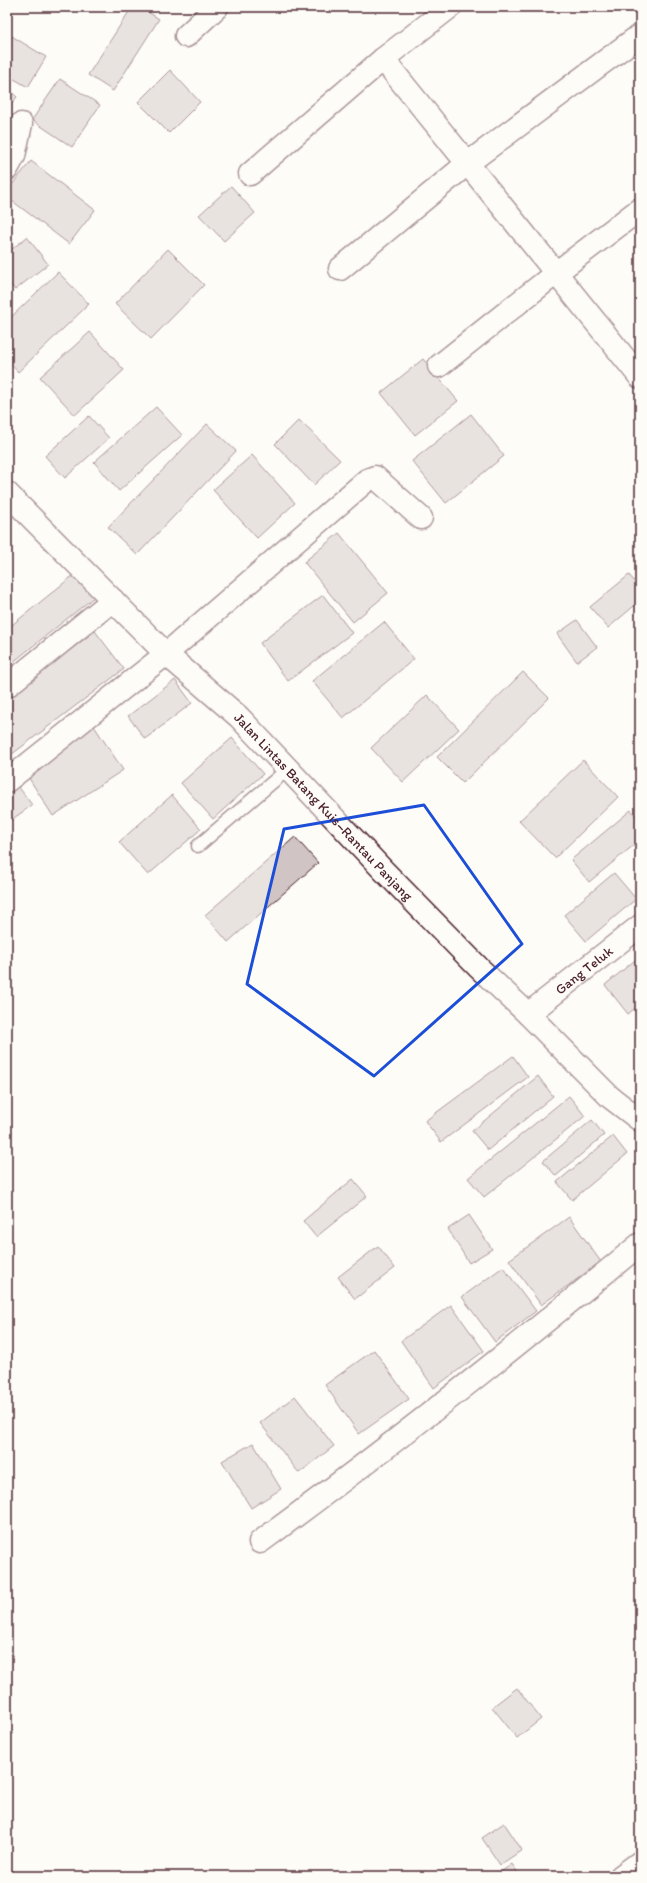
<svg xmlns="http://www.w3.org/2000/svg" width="647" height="1883" font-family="Itim,sans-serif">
<rect width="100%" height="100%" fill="#fdfcf7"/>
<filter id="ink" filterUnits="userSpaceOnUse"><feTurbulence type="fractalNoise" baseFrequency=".025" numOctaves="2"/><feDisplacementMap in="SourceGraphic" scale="8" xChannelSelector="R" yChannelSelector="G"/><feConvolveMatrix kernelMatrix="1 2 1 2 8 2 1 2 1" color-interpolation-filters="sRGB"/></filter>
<g filter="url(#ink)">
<!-- building -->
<path fill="#d0c5c4" stroke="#4a1f2b" d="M132 7H140L159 19 113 91 88 75Z
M10 35 46 57 28 87 7 75V41Z
M170 70 200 102 169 133 138 102Z
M60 79 100 105 72 147 32 120Z
M7 88 17 97 7 109Z
M31 161 95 210 69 244 7 197V191Z
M231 186 255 213 224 241 199 215Z
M27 237 48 264 15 290 7 280V253Z
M168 249 204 285 151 339 115 304Z
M58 272 89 304 18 372 7 360V321Z
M7 293 11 297 7 301Z
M90 332 124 370 75 415 40 377Z
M423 359 458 401 415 435 381 393Z
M156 407 182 435 119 491 94 462Z
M471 414 504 456 446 503 412 461Z
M89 416 109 438 65 478 45 456Z
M299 420 340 460 314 485 275 444Z
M207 424 236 451 137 555 108 527Z
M252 455 295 503 257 538 213 490Z
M339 533 388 593 353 622 304 562Z
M75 574 94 597 7 667V629Z
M629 575 640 588V601L608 628 590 607Z
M323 595 352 633 288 681 260 643Z
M577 620 597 647 577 662 557 634Z
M384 622 414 659 343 718 312 681Z
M95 631 124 669 7 758V698Z
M523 672 549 698 463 783 437 757Z
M175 680 192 703 145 739 128 716Z
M427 695 459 729 403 782 371 748Z
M94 726 123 770 53 816 25 772Z
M232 738 263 774 213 819 181 783Z
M583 760 618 797 555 858 519 821Z
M15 782 32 805 7 823V788Z
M172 795 201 829 148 875 119 842Z
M631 810 640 821V840L589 882 571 860Z
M295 837 318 863 228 942 205 915Z
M614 873 636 899 586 941 564 915Z
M640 956V1004L628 1014 605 985Z
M513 1056 528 1077 441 1142 425 1121Z
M538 1076 553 1096 488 1150 472 1131Z
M569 1096 585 1116 484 1197 468 1178Z
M592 1120 604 1135 556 1176 543 1161Z
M613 1136 627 1154 572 1200 557 1182Z
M353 1179 367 1196 316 1237 303 1221Z
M469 1215 492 1249 469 1263 448 1229Z
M569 1217 601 1262 541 1305 509 1260Z
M378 1246 395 1268 355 1299 338 1277Z
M503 1267 536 1311 495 1342 462 1297Z
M451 1305 484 1351 434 1388 401 1341Z
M374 1350 409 1399 359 1434 325 1385Z
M295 1396 334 1446 299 1473 260 1423Z
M253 1443 281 1489 251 1508 222 1461Z
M517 1688 541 1719 517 1738 492 1707Z
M504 1823 522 1850 500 1865 482 1838Z
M512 1864 520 1876H495Z"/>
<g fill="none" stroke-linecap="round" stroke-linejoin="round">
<!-- service casing -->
<g stroke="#4a1f2b" stroke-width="15">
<path id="service" d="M198 846 289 768"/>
</g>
<!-- minor casing -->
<g stroke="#4a1f2b" stroke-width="25">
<g id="minor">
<path d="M186 36 217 7"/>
<path d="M383 59 640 377"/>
<path d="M7 169 14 156 21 124"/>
<path d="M250 174 383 59 450 7"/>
<path d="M340 269 468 163 640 35"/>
<path d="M439 366 556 273 640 209"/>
<path d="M7 686 113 600"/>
<path d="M7 781 166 654 367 480 375 477 421 518"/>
<path id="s1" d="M528 1014 640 926"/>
<path d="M260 1542C390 1447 516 1347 640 1244"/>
<path d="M621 1876 640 1862"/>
</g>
</g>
<!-- secondary casing -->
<g stroke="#4a1f2b" stroke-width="25">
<g id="secondary">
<path id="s2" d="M7 493 166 654 239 717 384 871 479 968 528 1014 610 1097 640 1120"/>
</g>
</g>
<!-- service -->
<use href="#service" stroke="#fdfcf7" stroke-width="12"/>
<!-- minor -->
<use href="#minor" stroke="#fdfcf7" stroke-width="22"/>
<!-- secondary -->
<use href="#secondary" stroke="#fdfcf7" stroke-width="22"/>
</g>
</g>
<!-- marked area -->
<path d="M0 0H647V1883H0ZM424 805 522 944 374 1076 247 984 284 829Z" fill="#fdfcf7" fill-opacity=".55" fill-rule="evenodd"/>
<path fill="none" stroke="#1d4ed8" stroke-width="3" stroke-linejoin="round" d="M424 805 522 944 374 1076 247 984 284 829Z"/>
<g text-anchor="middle" stroke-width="4" stroke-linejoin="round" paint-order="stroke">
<!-- street labels -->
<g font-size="14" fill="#4a1f2b" stroke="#fdfcf7">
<text dy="5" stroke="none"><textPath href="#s2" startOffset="446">Jalan Lintas Batang Kuis–Rantau Panjang</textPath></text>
<text dy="5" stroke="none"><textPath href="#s1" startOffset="71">Gang Teluk</textPath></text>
</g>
</g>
<!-- margin -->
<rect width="647" height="1883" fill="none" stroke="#fdfcf7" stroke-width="24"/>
<rect x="12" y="12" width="623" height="1859" fill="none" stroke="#4a1f2b" stroke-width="1.5" filter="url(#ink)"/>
</svg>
